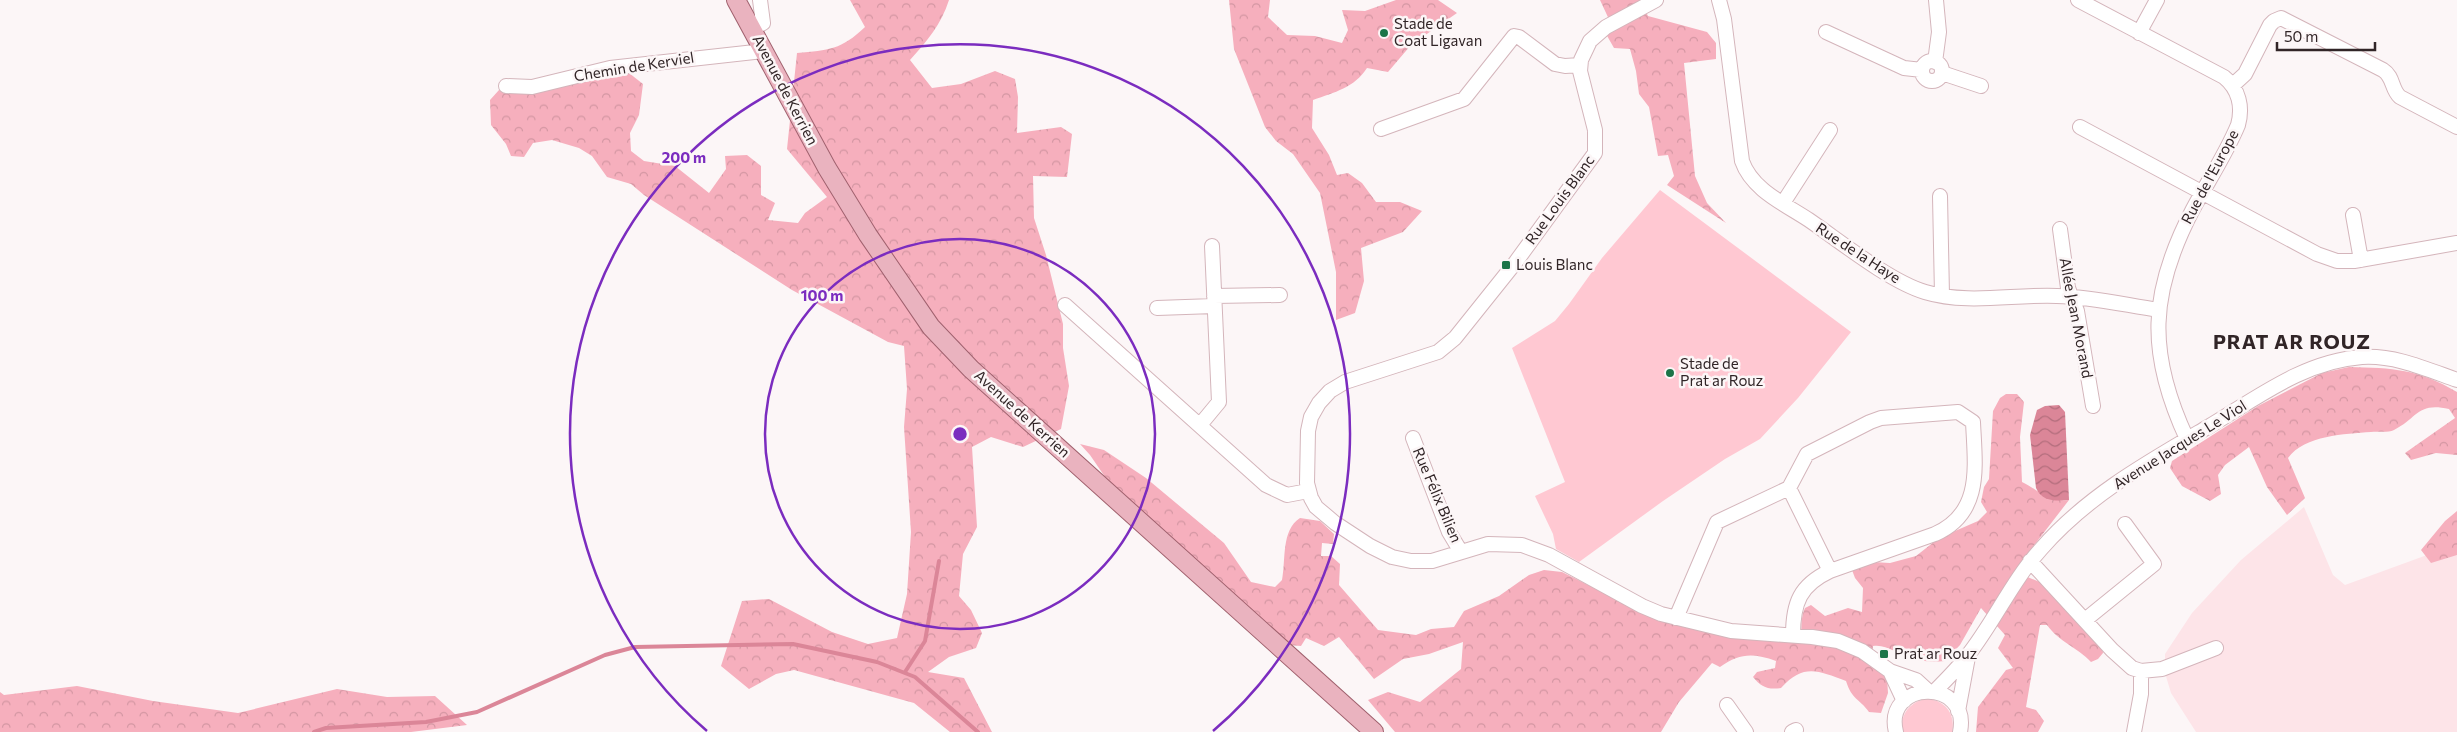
<svg xmlns="http://www.w3.org/2000/svg" width="2457" height="732" font-family="Commissioner,sans-serif">
<defs>
<pattern id="forest-crowns" width="20" height="18" patternUnits="userSpaceOnUse" patternTransform="scale(1.25)"><rect width="20" height="18" fill="#f6afbd"/><path d="M2 6a3 3 0 1 1 6 0M12 15a3 3 0 1 1 6 0" fill="none" stroke="#d396a2"/></pattern>
<pattern id="water-waves" width="16" height="10" patternUnits="userSpaceOnUse" patternTransform="scale(1.25)"><rect width="16" height="10" fill="#db8698"/><path d="M0 5q4-4 8 0t8 0" fill="none" stroke="#b26d7c"/></pattern>
</defs>
<rect width="100%" height="100%" fill="#fcf6f7"/>
<!-- built -->
<path fill="#fde4e8" d="M2304 507 2333 575 2345 585 2457 544V732H2196L2171 693 2165 673V654L2192 613 2241 560Z"/>
<!-- grass -->
<path fill="#ffc8d2" d="M1660 190 1851 332 1798 398 1760 439 1725 459 1663 501 1579 562 1556 549 1553 534 1535 496 1565 482 1512 348 1555 321 1569 304 1602 258Z
M1927 699C1945 700 1956 714 1952 732H1903C1899 715 1910 701 1927 699Z"/>
<!-- forest -->
<path fill="url(#forest-crowns)" d="M850 0H949C941 25 927 41 910 60L932 88 961 84 995 71 1015 79 1018 97 1017 133 1061 127 1072 134 1067 177 1033 176 1034 218 1046 255 1063 324V348L1069 386 1061 429 1023 447 991 437 972 447 977 527 963 554 959 596 971 610 982 633 976 648 949 657 928 672 964 678 992 732H950L914 703 794 670 776 674 749 689 721 666 742 601 769 599 832 632 868 644 897 638 907 594 911 532 904 427 907 389 904 346 888 342 792 290 644 195 631 184 607 177 592 156 579 148 552 140 533 143 524 157 511 156 506 144 491 125 490 100 499 90 523 94 572 82 629 73 643 84 639 115 630 133 631 151 644 161 675 166 709 193 726 169 725 156 747 155 761 166V195L775 203 768 220 798 223 805 213 827 197 787 149 797 53C829 50 841 50 865 27Z
M1229 0H1270L1268 17 1287 35 1315 36 1342 43 1348 30 1342 10 1365 11 1396 0H1438L1457 13 1411 45 1388 72 1367 68C1354 88 1335 92 1313 100L1312 128 1329 155 1337 175 1348 173 1362 183 1376 202H1400L1422 211 1403 232 1361 248 1364 281 1355 313 1336 320V272L1320 193 1293 154 1276 141 1265 127 1234 49Z
M1600 0H1640L1648 16 1707 32 1716 43V59L1684 63 1695 176 1707 203 1726 223 1667 185 1674 176 1668 155 1658 156 1649 107 1639 94 1636 71 1630 49 1614 48 1606 34 1613 28Z
M2349 367C2393 368 2418 369 2457 392V455L2436 453 2411 460 2405 453 2455 418 2449 409C2417 402 2418 418 2394 430 2388 433 2378 431 2371 432 2345 434 2305 435 2288 458L2305 498 2287 515 2267 487 2249 447 2225 465 2218 475 2221 494 2210 501 2182 486 2170 468 2172 461 2258 406 2322 373Z
M2006 394H2017L2024 402 2020 437 2022 482C2041 491 2045 502 2069 500L2029 552 2018 573 2049 586 2102 645 2103 653 2098 659 2091 662C2077 647 2059 642 2047 625H2040L2026 707 2036 710 2044 721 2038 732H1976L1978 707 2006 670 2013 668 1998 648 2005 635 1981 608 1960 645 1945 661C1933 662 1922 662 1910 658 1897 654 1887 644 1873 646L1871 663 1887 677 1888 693 1881 713 1869 712C1859 698 1852 700 1846 681 1818 671 1804 663 1781 688 1768 690 1761 687 1753 677L1757 672 1775 668 1776 661C1753 653 1740 653 1720 667L1712 663 1679 702 1661 732H1395L1368 700 1388 692 1420 702 1461 669 1463 642 1429 654 1403 659 1374 679 1339 637 1324 646 1306 638 1301 646 1288 645 1114 490 1090 455 1080 444 1104 450 1146 478 1224 543 1251 582 1275 587 1282 580C1286 560 1281 530 1300 518L1320 521 1334 534 1333 544 1322 543 1321 556H1331L1340 564 1339 585 1378 630 1416 635 1431 629 1454 627 1464 611 1499 596 1529 575 1544 570 1562 572 1637 609 1801 640C1802 628 1800 619 1805 608L1811 605 1825 616 1848 608 1862 612 1863 588 1855 578 1852 570 1873 562 1890 563 1916 556 1939 538 1978 521 1987 512 1981 502 1984 487 1989 479 1993 411 2000 398Z
M2457 511V555L2431 563 2421 550 2445 521Z
M77 686 153 701 238 713 337 689 387 697 435 696 467 725 411 732H0V692L4 695Z"/>
<!-- water -->
<path fill="url(#water-waves)" d="M2059 405 2065 412 2069 500C2056 501 2042 502 2036 488L2030 435 2037 410 2045 406Z"/>
<g fill="none" stroke-linecap="round" stroke-linejoin="round">
<!-- stream -->
<path stroke="#db8698" stroke-width="4" d="M905 672 925 641 939 561
M314 732 326 728 426 722 477 712 605 655 635 647 793 644 877 662 915 677 978 732"/>
<!-- minor casing -->
<g stroke="#d4b5bb" stroke-width="16">
<path id="minor" d="M1656 0 1606 27 1590 41 1581 60 1580 71 1595 130V153L1515 263 1455 338 1438 352 1345 382 1330 391 1319 403 1311 417 1308 431 1307 483 1311 498 1316 507 1335 523 1370 546 1392 557 1411 561H1432L1488 544 1522 545 1549 555 1642 606 1661 614 1731 631 1812 637 1838 641 1862 651 1890 671 1916 680 1928 691
M1719 0 1724 19 1742 161C1752 190 1785 204 1809 220 1841 242 1889 281 1925 292 1968 305 2014 294 2057 296 2091 297 2125 305 2159 310
M2078 0 2224 77C2239 89 2243 107 2238 125 2226 154 2208 181 2193 209 2149 293 2147 353 2187 439
M752 29 763 23 760 0
M1826 32 1904 68 1922 70
M2139 33 2157 0
M1922 71a10 10 0 1 1 20 0a10 10 0 1 1-20 0Z
M1935 62 1939 32 1936 0
M1942 73 1981 86
M2233 85 2245 74 2270 25 2274 21 2281 18 2383 70C2394 77 2391 89 2400 97L2457 127
M506 86 532 87 610 68 764 51
M2080 127 2317 254 2337 261H2354L2457 243
M1381 129 1464 99 1514 36 1519 37 1555 64 1565 66 1580 65
M1940 196 1942 295
M1783 203 1830 130
M2353 215 2361 260
M2060 229 2068 288 2077 311 2093 406
M1214 296 1280 295
M1065 305 1266 485 1287 495 1308 491
M1157 308 1214 306
M1200 425 1219 402 1212 246
M1413 438 1449 532 1461 552
M2030 561 2112 650 2132 668 2141 671 2162 669 2216 648
M1676 618 1717 522 1789 488
M2085 620 2154 564 2125 524
M1793 635C1793 603 1800 585 1830 571L1935 534C1983 513 1975 466 1973 422L1958 412 1881 418 1870 422 1807 454 1789 488 1830 571
M1890 671 1904 701
M1934 692C1946 680 1958 668 1968 655 1994 622 2012 581 2041 549 2087 496 2148 462 2208 427 2257 398 2304 361 2362 357 2395 355 2426 369 2457 380
M1727 705 1746 732
M1958 711 1968 657
M1792 732 1796 730
M1896 732C1883 680 1971 677 1960 732
M2134 732 2141 694V671"/>
</g>
<!-- major casing -->
<g stroke="#a0616e" stroke-width="20">
<path id="major" d="M736 0 827 168 868 235 931 327 971 369 1374 732"/>
</g>
<!-- minor -->
<use href="#minor" stroke="#fff" stroke-width="14"/>
<!-- major -->
<use href="#major" stroke="#eab3bf" stroke-width="18"/>
</g>
<!-- distance rings -->
<g fill="none" stroke="#7b2cbf" stroke-width="2.5">
<circle cx="960" cy="434" r="195"/>
<path d="M707 731A390 390 0 1 1 1213 731"/>
</g>
<!-- markers -->
<g fill="#1c7448" stroke="#fcf6f7" stroke-width="2">
<circle cx="1384" cy="33" r="5"/>
<rect x="1501" y="260" width="10" height="10" rx="2.5"/>
<circle cx="1670" cy="373" r="5"/>
<rect x="1879" y="649" width="10" height="10" rx="2.5"/>
</g>
<g text-anchor="middle" stroke-width="5" stroke-linejoin="round" paint-order="stroke">
<!-- poi labels -->
<g font-size="15" fill="#312527" stroke="#fcf6f7" text-anchor="start">
<text x="1394" y="29">Stade de<tspan x="1394" dy="17">Coat Ligavan</tspan></text>
<text x="1516" y="270">Louis Blanc</text>
<text x="1680" y="369">Stade de<tspan x="1680" dy="17">Prat ar Rouz</tspan></text>
<text x="1894" y="659">Prat ar Rouz</text>
</g>
<!-- street labels -->
<g font-size="15" fill="#312527" stroke="#fcf6f7">
<text transform="translate(634 67) rotate(-9)" y="5">Chemin de Kerviel</text>
<text transform="translate(785 90) rotate(62)" y="5">Avenue de Kerrien</text>
<text transform="translate(2210 177) rotate(-62)" y="5">Rue de l'Europe</text>
<text transform="translate(1560 200) rotate(-54)" y="5">Rue Louis Blanc</text>
<text transform="translate(1858 253) rotate(33)" y="5">Rue de la Haye</text>
<text transform="translate(2076 318) rotate(79)" y="5">Allée Jean Morand</text>
<text transform="translate(1022 414) rotate(42)" y="5">Avenue de Kerrien</text>
<text transform="translate(2180 445) rotate(-32)" y="5">Avenue Jacques Le Viol</text>
<text transform="translate(1437 495) rotate(67)" y="5">Rue Félix Bilien</text>
</g>
<!-- district labels -->
<g font-size="20" font-weight="bold" letter-spacing="1" fill="#312527" stroke="#fcf6f7">
<text x="2292" y="349">PRAT AR ROUZ</text>
</g>
</g>
<circle cx="960" cy="434" r="8" fill="#7b2cbf" stroke="#fcf6f7" stroke-width="2.5"/>
<g font-size="15" text-anchor="middle" font-weight="bold" fill="#7b2cbf" stroke="#fcf6f7" stroke-width="5" stroke-linejoin="round" paint-order="stroke">
<text x="684" y="163">200 m</text>
<text x="822" y="301">100 m</text>
</g>
<!-- scale -->
<path d="M2277 42v8h98v-8" fill="none" stroke="#312527" stroke-width="2.5"/>
<text x="2284" y="42" font-size="15" fill="#312527" stroke="#fcf6f7" stroke-width="4" paint-order="stroke">50 m</text>
</svg>
